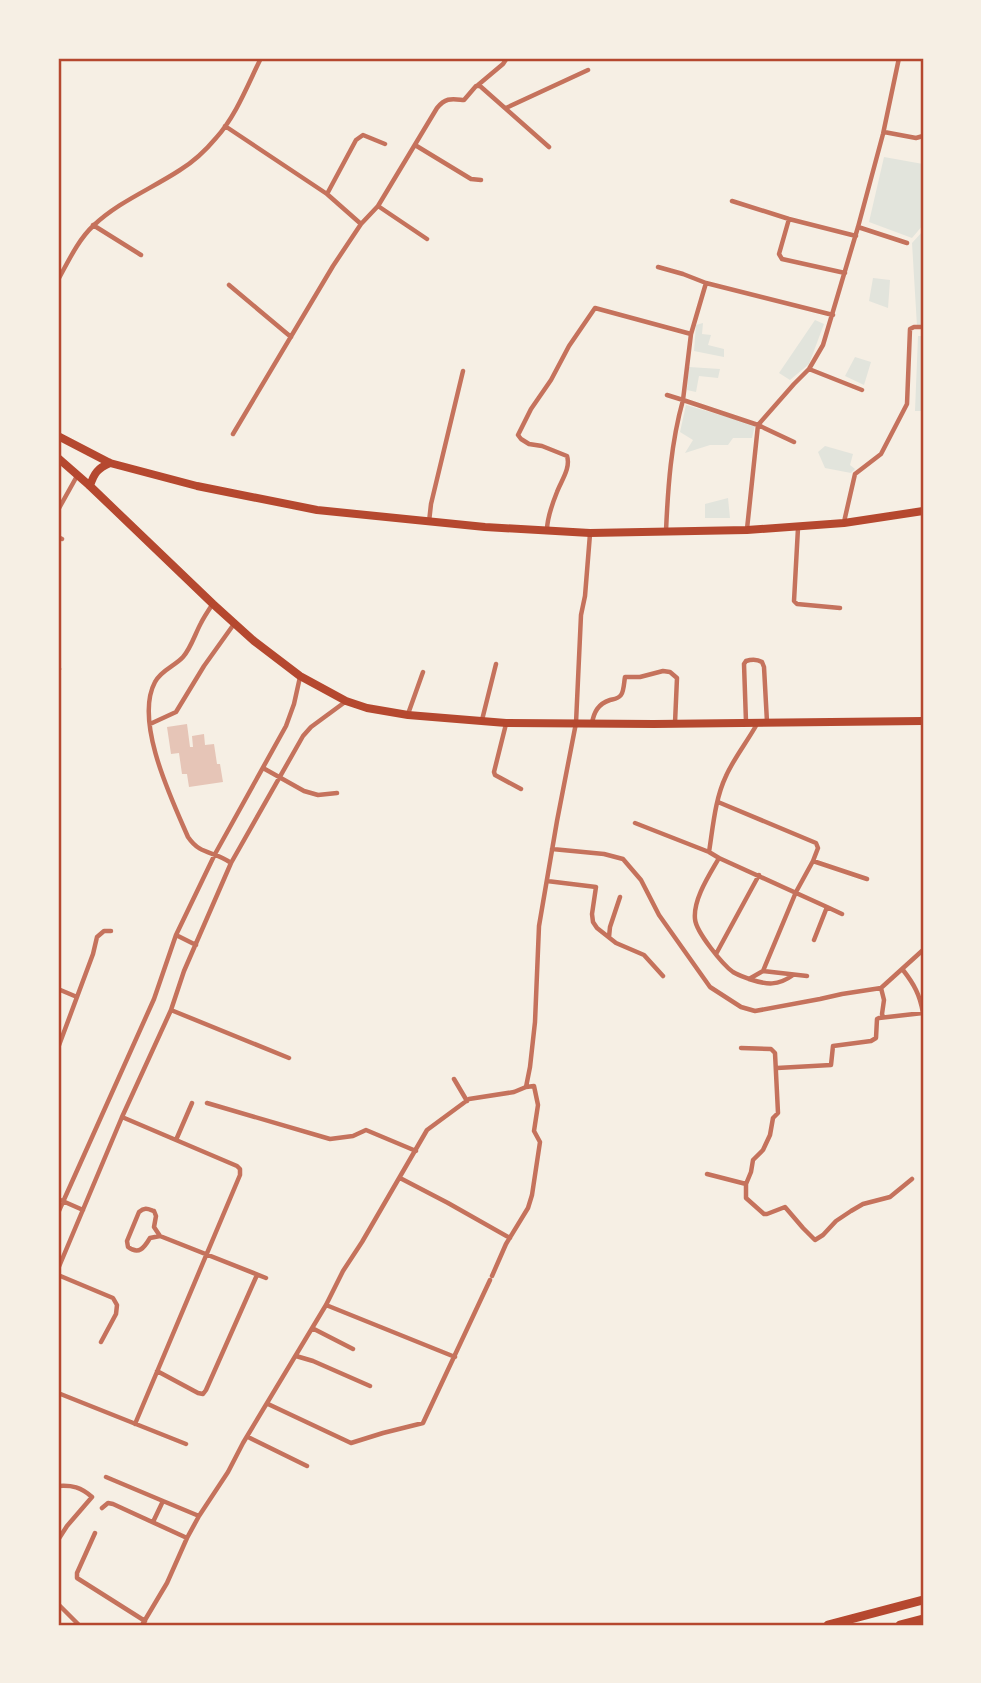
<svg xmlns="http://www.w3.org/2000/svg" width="981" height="1683" font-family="'Public Sans',sans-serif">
<rect width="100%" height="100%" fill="#f6efe4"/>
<!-- green -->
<path fill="#e2e4dc" d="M884 157 923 164V225L912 238 869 222Z
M923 231V325L917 326 912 243Z
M873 278 890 280 888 308 869 301Z
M815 320 824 324 809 364 790 380 779 373Z
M703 323 702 334 711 335 708 345 724 349V357L694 351 696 325Z
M918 336H923V411H915Z
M855 357 871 362 864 385 845 376Z
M689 367 720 369 718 378 699 376 696 392 687 390Z
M686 405 755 425 752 438H733L728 445H710L685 453 693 440 680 432Z
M825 446 853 454 850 465 855 469 851 473 825 468 818 452Z
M728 498 730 518H705V504Z"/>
<!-- building -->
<path fill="#e6c5b7" d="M187 724 190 747H193L192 736 204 734 205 745 214 744 217 764H220L223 782 189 787 187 774H182L179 753 171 754 167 727Z"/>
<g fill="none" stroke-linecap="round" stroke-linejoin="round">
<!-- minor -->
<path stroke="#c5725c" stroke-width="4.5" d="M478 85 503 64 507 58
M506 108 588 70
M225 126 327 194 361 224 333 266 233 434
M884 132 916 138 923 136
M415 145 471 179 481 180
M327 194 356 140 363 135 385 144
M732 201 789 219 856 236
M378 206 437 108C446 97 452 99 464 100L476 86H480L549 147
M789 219 779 254 782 259 845 273
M361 224 378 206 427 239
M93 225 141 255
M858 227 907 243
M658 267 683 274 706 283 691 334 683 400 758 425 794 442
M58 280C68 262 78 240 93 226 118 202 151 189 180 170 193 162 206 150 216 138 236 116 248 84 261 58
M706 283 833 315
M229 285 291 337
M809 369 862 390
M58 510 77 476
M429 522 431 504 463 371
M844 522 855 474 881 454 907 404 910 329 914 327H923
M798 528 794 601 797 604 840 608
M747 529 758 425 794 384 809 369 823 345 858 227 883 134 899 58
M547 530C547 520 553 502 557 492 561 481 571 468 567 456L542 446 529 444 521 439 518 435 531 409 551 380 569 346 595 308 691 334
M666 531C668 486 671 443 683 400L667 395
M58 537 62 539
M212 605C208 611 204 617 201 623 195 634 191 648 183 657 175 666 161 670 155 682 134 721 171 798 188 837 201 856 213 850 231 863
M58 670 59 669
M408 714 423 672
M482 720 496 664
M746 722 744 664 746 661C752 659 757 659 762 662L764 667 767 722
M592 723C594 712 598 704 610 700 614 699 618 699 621 695 624 691 624 682 625 677H640L663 671 670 672 677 678 675 723
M150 724 176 712 204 666 234 624
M506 724 494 772 495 775 521 789
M263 768 304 791 318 795 337 793
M718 802 816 843 818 848 813 861 796 892 763 971 749 979C744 977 738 975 733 972 723 965 696 932 695 919 693 899 710 874 719 858L709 852C713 827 715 799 726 776 734 758 747 742 757 724
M635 823 709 852
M552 849 604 854 623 859 641 880 659 915 710 987 741 1007 755 1011 820 999 842 994 881 988 884 1000 882 1014 883 1017
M719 858 827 907 814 940
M813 861 867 879
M547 881 596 887 592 914 593 922 597 928 616 943 644 955 663 976
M827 907 842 914
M176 935 196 945
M609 937 610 927 620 897
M716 954 759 875
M763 971 807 976
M749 979C767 985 778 986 793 975
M881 988 923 950
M58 989 77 997
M171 1010 289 1058
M58 1048 93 954 97 937 104 931H111
M741 1048 771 1049 775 1053 778 1113 773 1118 770 1135 763 1150 753 1160 751 1172 746 1184V1198L764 1214H767L785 1207 803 1228 815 1240 823 1235 836 1221 851 1211 863 1204 890 1197 912 1179
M777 1068 831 1065 833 1046 871 1041 876 1038 877 1019 879 1018 923 1013C920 995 914 984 903 970
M454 1079 467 1101
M207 1103 330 1139 353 1136 366 1130 416 1151
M122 1117 237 1166 240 1169V1175L135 1424
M176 1140 192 1103
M707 1174 746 1184
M400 1178 448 1203 510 1238
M58 1199 83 1210
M58 1213 154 999 176 935 215 854 286 726 294 704 300 677
M160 1236 150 1238C144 1248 139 1255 128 1247L127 1241 139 1212C145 1207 148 1209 154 1211L156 1216 154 1227 160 1236 266 1278
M58 1269 122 1117 171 1010 184 971 231 863 303 736 311 727 345 702
M58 1275 113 1298 117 1305 116 1314 101 1342
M492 1276 506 1244 528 1208 532 1195 540 1142 534 1131 538 1105 534 1086 526 1087
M326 1305 455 1357
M312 1328 353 1349
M296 1356 313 1361 370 1386
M157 1371 198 1393 203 1394 206 1390 257 1275
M58 1393 186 1444
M268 1404 351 1443 383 1433 423 1423 490 1280
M248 1437 307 1466
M106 1477 163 1501 153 1522
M58 1486C72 1485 81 1487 92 1497L67 1526 58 1540
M163 1501 199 1516
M102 1508 108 1503 113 1504 187 1538
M95 1533 77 1573V1578L145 1621
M58 1604 79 1625
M142 1625 167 1583 187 1538 199 1516 228 1472 243 1443 326 1305 343 1271 362 1242 427 1130 469 1099 514 1092 526 1087 530 1067 535 1022 539 926 557 821 576 723 581 615 585 596 590 534"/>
<!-- trunk -->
<path stroke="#b5482f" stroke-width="8" d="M58 436 110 463 197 486 317 510 485 527 590 533 747 530 844 523 923 511
M58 458 90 486 213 604 254 641 300 676 346 701 367 708 408 715 506 723 654 724 923 721
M90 486C94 473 98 468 110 463"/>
<!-- motorway -->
<path stroke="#b5482f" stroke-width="9" d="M828 1625 923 1600
M900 1625 923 1619"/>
</g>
<!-- border -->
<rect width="981" height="1683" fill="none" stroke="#f6efe4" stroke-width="119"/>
<rect x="60" y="60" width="862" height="1564" fill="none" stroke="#b5482f" stroke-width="2.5"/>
</svg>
